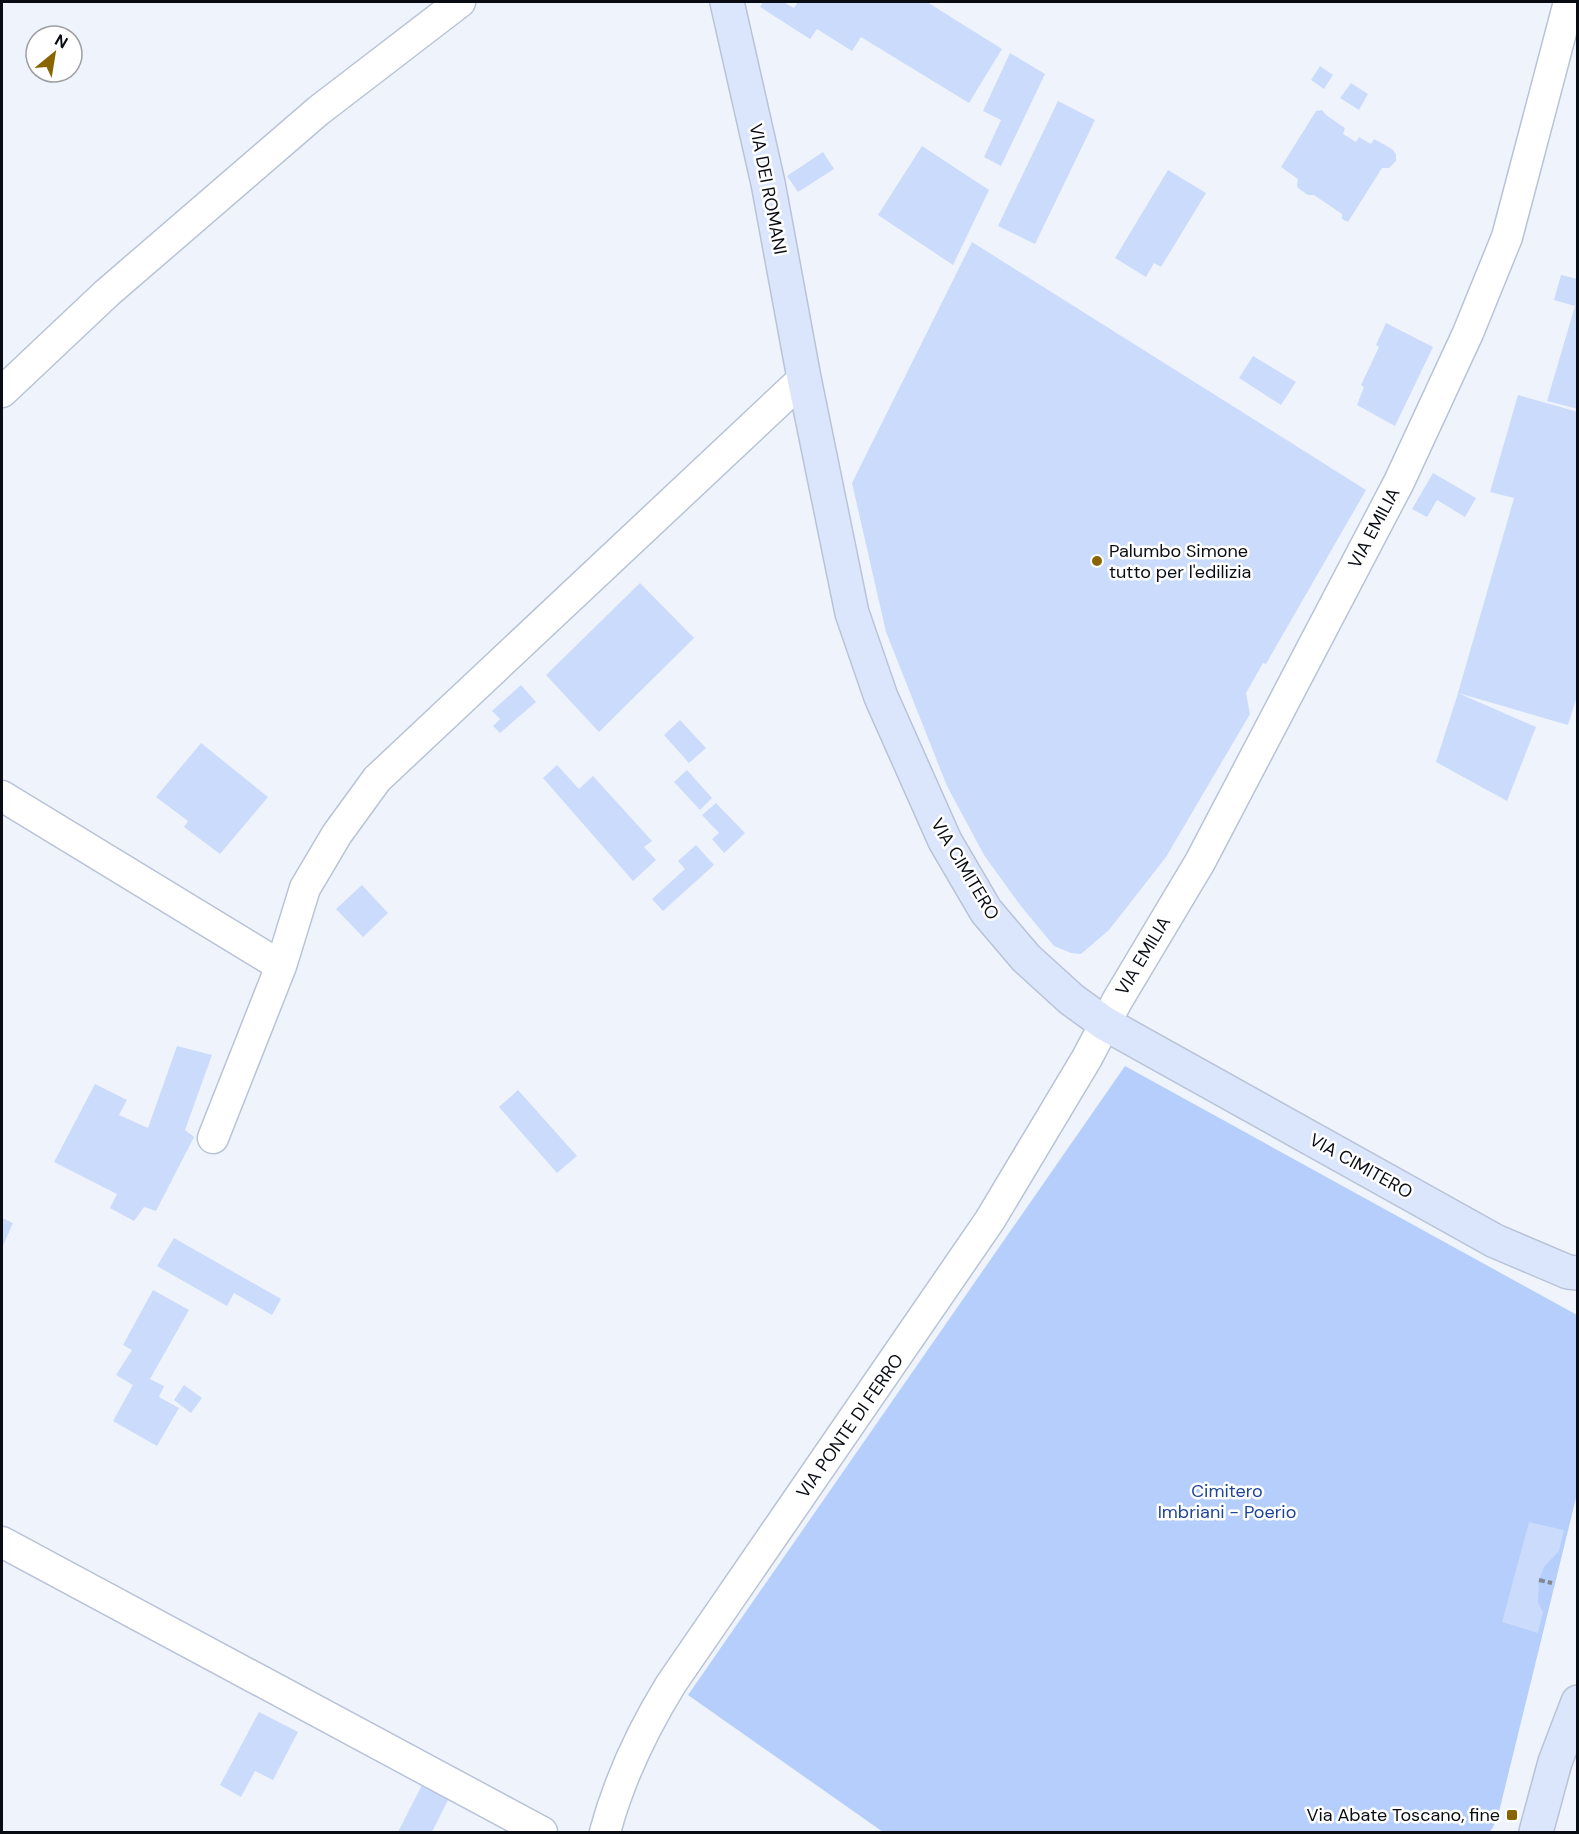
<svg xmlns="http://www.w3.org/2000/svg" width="1579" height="1834" font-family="'DM Sans',sans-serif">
<rect width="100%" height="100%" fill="#eff4fc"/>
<!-- green -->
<path fill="#b6cefc" d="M1125 1066 1577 1315V1494L1497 1820 1490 1832H883L688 1695Z"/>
<!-- building -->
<path fill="#cadbfb" d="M763 2H783L794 8 798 2H927L1002 49 969 103 861 37 852 51 817 29 810 39 760 7Z
M1010 53 1045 74 1001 166 984 157 1001 120 983 111Z
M1320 66 1333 75 1324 89 1311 80Z
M1351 83 1368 94 1359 110 1340 98Z
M1058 101 1095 120 1035 244 998 226Z
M1322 110 1326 115 1345 128 1343 134 1356 142 1359 137 1371 144 1374 139 1392 149 1396 154V161L1389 168H1382L1348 222 1342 219V214L1314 195H1308L1298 188 1297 185 1298 179 1281 167 1316 111Z
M922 146 989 190 953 265 878 215Z
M823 152 834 169 798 192 787 176Z
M1168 170 1206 193 1161 267 1154 263 1146 277 1115 258Z
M972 242 1366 490 1266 664 1263 663 1246 693 1250 714 1166 857 1109 930 1081 954 1071 953 1054 946 1020 905 984 855 947 786 886 632 852 483Z
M1561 275 1578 279V409L1547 401 1575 306 1554 300Z
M1386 323 1433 347 1395 426 1357 405 1364 387 1361 385 1379 347 1376 345Z
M1253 356 1296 382 1281 405 1239 378Z
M1518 395 1578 412V693L1568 725 1458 693 1514 498 1490 492Z
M1433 473 1476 498 1465 517 1437 500 1427 517 1412 509Z
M640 583 694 638 599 732 546 675Z
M521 685 536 702 500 733 493 726 500 719 492 711Z
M1458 693 1536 727 1507 801 1436 762Z
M680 720 706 748 689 763 664 735Z
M201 743 268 797 220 854 184 827 188 821 156 797Z
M557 765 579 789 593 776 652 841 644 847 656 860 633 881 543 778Z
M687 770 712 798 700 810 674 782Z
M716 803 745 833 724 853 712 839 719 833 702 815Z
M696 845 714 865 663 911 652 899 685 869 678 861Z
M362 885 388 913 363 937 336 909Z
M177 1046 212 1055 185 1130 194 1137 156 1211 144 1207 134 1221 110 1208 117 1194 54 1162 95 1084 127 1100 119 1115 148 1128Z
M518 1090 577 1156 557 1173 499 1107Z
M2 1218 13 1223 2 1248Z
M174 1238 281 1299 272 1315 234 1293 227 1306 157 1266Z
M153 1290 189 1310 150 1379 164 1386 159 1397 179 1408 157 1446 113 1421 133 1385 116 1375 132 1350 123 1345Z
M184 1385 202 1398 191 1413 174 1400Z
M1529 1522 1564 1530 1559 1551 1544 1567 1539 1580 1538 1602 1543 1612 1538 1633 1502 1622Z
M259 1712 298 1732 273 1780 255 1771 241 1797 220 1785Z
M424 1781 451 1794 432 1832H398Z"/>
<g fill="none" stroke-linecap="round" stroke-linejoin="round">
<!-- minor casing -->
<g stroke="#b8c3d7" stroke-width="33">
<path id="minor" d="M2 392 107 293 318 111 460 2
M2 796 281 966
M213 1138 281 966 305 888 337 834 377 779 804 378
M2 1542 542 1832
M605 1832C619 1780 642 1731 671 1684L990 1220 1087 1058 1117 1001 1200 862 1399 482 1468 333 1507 237 1569 2"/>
</g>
<!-- secondary casing -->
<g stroke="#b8c3d7" stroke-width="36">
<path id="secondary" d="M727 2 768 183 804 378 852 613 881 697 945 841 986 911 1026 958 1071 999 1104 1023 1495 1241 1568 1272 1578 1273
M1536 1832 1555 1762 1578 1702"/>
</g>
<!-- path -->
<path stroke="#83878e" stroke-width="4" stroke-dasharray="6 3" stroke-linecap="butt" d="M1539 1580 1552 1583"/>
<!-- minor -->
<use href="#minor" stroke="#fff" stroke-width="30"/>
<!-- secondary -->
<use href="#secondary" stroke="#dbe6fc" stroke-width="33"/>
</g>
<!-- markers -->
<g fill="#896502" stroke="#fff" stroke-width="2">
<circle cx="1097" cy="561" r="6"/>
<rect x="1506" y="1809" width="12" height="12" rx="3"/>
</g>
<g text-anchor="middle" stroke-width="5" stroke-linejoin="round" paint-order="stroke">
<!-- street labels -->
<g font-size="18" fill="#090d13" stroke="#fff">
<text transform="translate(768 189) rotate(79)" y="6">VIA DEI ROMANI</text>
<text transform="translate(1374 528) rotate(-62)" y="6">VIA EMILIA</text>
<text transform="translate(965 869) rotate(59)" y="6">VIA CIMITERO</text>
<text transform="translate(1143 956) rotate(-59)" y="6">VIA EMILIA</text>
<text transform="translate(1361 1166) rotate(29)" y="6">VIA CIMITERO</text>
<text transform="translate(850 1426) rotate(-55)" y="6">VIA PONTE DI FERRO</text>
</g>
<!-- poi labels -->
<g font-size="18" fill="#090d13" stroke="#fff" text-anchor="start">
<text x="1109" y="557">Palumbo Simone<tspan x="1109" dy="21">tutto per l'edilizia</tspan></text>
<text x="1500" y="1821" text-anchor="end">Via Abate Toscano, fine</text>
</g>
<!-- park labels -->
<g font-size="18" fill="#1e449b" stroke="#fff">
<text x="1227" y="1497">Cimitero<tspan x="1227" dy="21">Imbriani - Poerio</tspan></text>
</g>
</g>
<!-- border -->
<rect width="1579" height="1834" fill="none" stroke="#090d13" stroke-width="6"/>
<!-- north arrow -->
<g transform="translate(54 54) rotate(30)"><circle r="28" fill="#ffffff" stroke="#9d9ea1" stroke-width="1.5"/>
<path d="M0-4.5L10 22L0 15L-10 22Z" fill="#896502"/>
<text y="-9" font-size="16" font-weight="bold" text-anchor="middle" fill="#090d13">N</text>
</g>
</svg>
